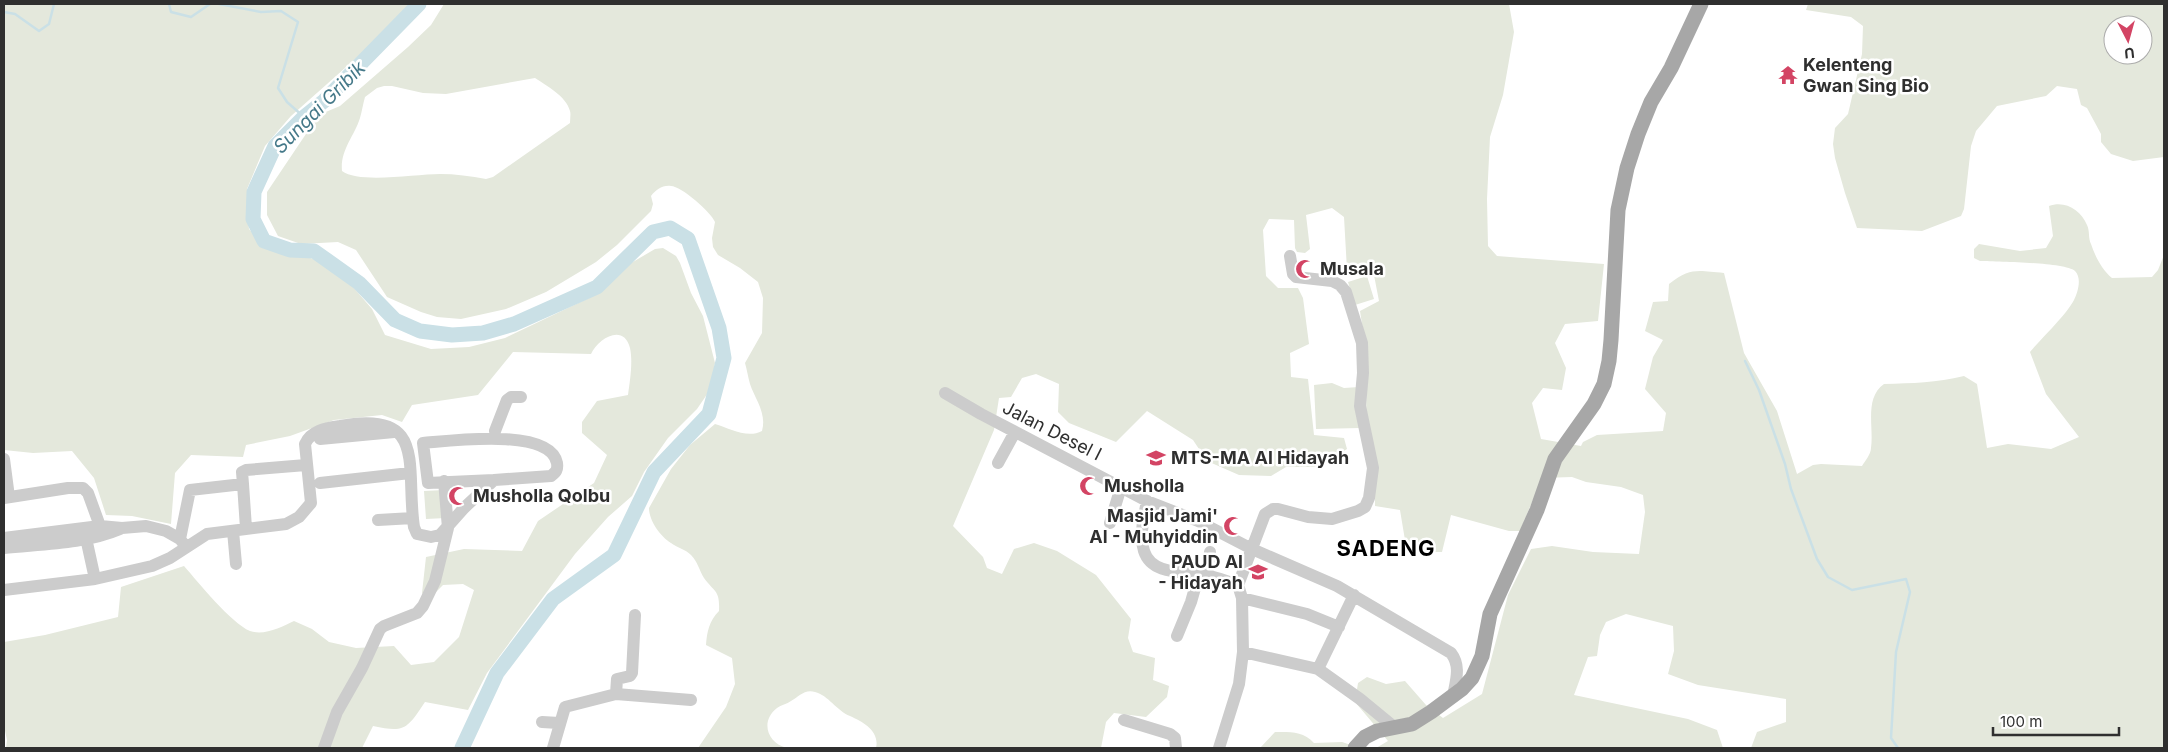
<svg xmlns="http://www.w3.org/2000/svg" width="2168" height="752" font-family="Inter,sans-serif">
<rect width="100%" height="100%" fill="#fff"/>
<!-- green -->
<path fill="#e4e8dc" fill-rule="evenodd" d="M4 4H412L398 21 291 116 265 146 247 189V210L249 229 266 248 319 260 347 280 372 309 385 335 431 349 469 347 505 338 593 296 626 266 655 249 663 248 676 256 680 263 691 293 703 316 715 363 710 390 697 409 668 438 644 472 632 496 608 517 575 554 487 673 468 710 425 702C407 729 405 733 373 726L362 748H6L7 740 4 726V642L45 635 118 617 121 587 184 566C199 583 231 623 250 631 264 636 282 627 294 621L312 629 329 642 356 648 394 646 411 665 434 662 459 637 474 590 463 584 443 585 428 600 422 593 426 557 464 549 522 551 538 521 594 483 607 455 582 433V422L597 401 628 395C630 381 633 362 630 348 624 323 598 338 591 354L513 352 478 395 412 405 402 422 382 415 334 420 290 436 246 445 243 457 191 455 175 473 171 524 132 516 106 515 94 478 72 451 33 453 4 450Z
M444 4H1509L1514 32 1503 95 1490 137 1487 199 1488 246 1497 256 1604 264 1598 321 1565 324 1555 343 1566 368 1562 390 1543 388 1532 403 1541 439 1581 446 1583 442 1597 435 1663 431 1666 413 1645 389 1653 357 1663 340 1645 331 1653 302 1668 301 1669 284C1691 267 1698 271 1724 273L1744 353 1777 411 1797 474 1813 465 1821 464 1862 466C1865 461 1871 454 1871 448 1874 427 1864 398 1884 384 1913 383 1936 383 1964 376L1977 384 1987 448 2008 444 2051 449 2079 437 2046 394 2030 352C2041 339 2067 314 2074 300 2078 292 2082 278 2075 271 2064 262 1998 262 1980 261L1974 258V249L1979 244 2020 251 2046 248 2053 236 2049 206C2065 200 2081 210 2087 225 2090 231 2088 238 2091 244 2095 256 2102 270 2112 278L2152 277 2158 270 2164 255V748H1751L1757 732 1786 722V699L1698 685 1668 674 1674 651 1673 626 1626 614 1606 622 1600 635 1597 656 1588 657 1574 695 1688 719 1717 730 1723 748H1376L1388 741 1355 702 1358 683 1367 677 1386 684 1405 681 1426 705 1443 718 1482 694 1508 595 1531 549 1552 546 1593 552 1639 554 1645 512 1643 495 1621 487 1586 482 1572 477 1542 478 1520 531H1509L1451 515 1442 552H1407L1400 510 1375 506V474L1366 415 1367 356 1360 311 1379 301 1373 270H1347L1344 217 1332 208 1306 215 1310 249 1305 253 1297 252 1295 248 1294 220 1269 219 1263 230 1266 276 1278 288H1298L1303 298 1309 344 1290 353 1291 377 1308 379 1314 435 1344 438 1347 449 1330 460 1315 467H1286L1271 476 1239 475 1207 461 1193 440 1147 411 1116 442 1069 423 1058 412 1059 384 1036 374 1022 378 1011 397 999 398 994 430 953 526 983 557 987 568 1002 574 1014 549 1034 543 1057 551 1096 575 1131 619 1128 638 1133 652 1155 658 1153 680 1169 686 1167 697 1146 717 1114 713 1106 722 1101 748H876C880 731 863 722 850 716 837 711 828 695 815 692 804 689 799 697 791 701 787 704 781 705 777 708 760 721 767 743 787 748H698L726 707 735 684 732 658 706 645C707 632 709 621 719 611 720 590 715 593 704 578 699 570 698 562 691 555 685 549 678 548 671 543 661 537 649 521 649 508L671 469 690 445 715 424C729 428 747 439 762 431 767 413 755 399 750 384 748 377 747 370 745 363L762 333 763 298 758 282 740 268 718 255 713 247 712 238 715 222C711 212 681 186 671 186 662 185 656 190 651 196L653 204 651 211 617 245 596 262 546 292 506 309 461 319 437 317 421 312 387 297 356 250 338 242 301 244 278 236 267 215V192L314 122 321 114 340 106 408 47 431 25ZM535 78C547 86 566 96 570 111 571 114 570 119 570 123L493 177 486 179C471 176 455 174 440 174 416 174 359 184 342 171 340 150 354 137 360 118 362 111 363 104 365 97L377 88 384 86H392L423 93 446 94Z
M1808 4H2164V157L2133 161 2111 154 2101 142V134L2087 108 2081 105 2077 89 2057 86 2046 96 1997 106 1976 131 1971 146 1964 209 1961 216 1922 231 1857 228 1845 193 1835 158 1833 144 1835 128 1848 114 1862 54 1863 26 1851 17 1806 10ZM2113 25H2143V55H2113Z
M1367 276 1374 299 1355 305 1348 282Z
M1332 383 1344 388 1359 387 1360 428 1316 429 1314 385Z
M445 490 446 518 426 519 424 491Z
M1275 732C1291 732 1303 731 1314 743L1342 742 1360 748H1260Z"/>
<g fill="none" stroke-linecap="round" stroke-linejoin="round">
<!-- stream -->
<path stroke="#cae0e6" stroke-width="2.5" d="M169 4 171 12 191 17 210 4
M219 4 261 12 281 11 298 22 278 88 287 102 304 117
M4 12 15 14 39 31 49 24 54 4
M1745 361 1759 390 1785 464 1791 489 1817 559 1828 577 1852 590 1906 579 1910 592 1896 652 1891 738 1898 748"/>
<!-- river -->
<path stroke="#cae0e6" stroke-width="15" d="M419 4 324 101 304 117 275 146 254 192 253 219 264 241 290 250 314 251 359 283 395 320 420 331 452 335 483 333 514 324 597 287 653 232 670 228 688 239 719 328 724 358 709 414 654 472 614 555 553 599 497 673 462 748"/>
<!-- minor -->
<path stroke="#ccc" stroke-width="12" d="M945 393 981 414 1147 501 1198 521 1252 549 1337 586 1451 653C1461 666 1456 680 1453 696
M495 431 507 400 511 397H521
M320 439 394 432
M4 459 9 497
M998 463 1015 432
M320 483 410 473
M243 484 246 528
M4 498 68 488H83L88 493 100 526
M1147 501C1144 517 1139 535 1144 551 1152 576 1185 571 1205 575 1216 577 1228 582 1238 585
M378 520 413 518
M1110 523 1121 487
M233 531 236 564
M4 538 100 526 122 528 146 526 166 531 180 539 186 547
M86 538 95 579
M180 539 190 490 243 484 242 472 246 470 306 465
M4 548C42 544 85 544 120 529
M1207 575 1210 552
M4 590 95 579 152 566 170 558 207 534 286 524 299 517 311 503 305 444C311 430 327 428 340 426 429 409 405 468 414 527L417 534 431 537 440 535 464 508 494 480 551 476C556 472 558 470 557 463 550 427 449 441 423 443L428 483 494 480
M1242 598 1307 614 1339 627
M1177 636 1191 602 1199 574
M1243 652 1318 669 1360 699 1394 727
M1318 669 1354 595
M616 694 691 700
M1124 720 1170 734 1175 738 1176 748
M542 722 559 723
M324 748 337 712 362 668 380 629 384 626 417 613 423 606 435 581 448 528 444 481
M553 748 565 707 616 694 617 679 630 676 632 673 635 615
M1219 748 1239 684 1243 652 1242 598 1238 585 1265 514 1273 509H1278L1308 517 1332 519 1358 511 1365 507 1369 498 1373 468 1360 406 1363 373 1362 343 1346 292 1340 285 1332 281 1296 277 1293 274 1290 256"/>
<!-- major -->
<path stroke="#a7a7a7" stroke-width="15" d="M1355 748 1365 737 1377 731 1412 724 1431 712 1462 689 1472 678 1482 656 1490 614 1537 510 1555 459 1594 404 1604 384 1609 361 1611 340 1618 210 1627 168 1638 134 1651 102 1671 68 1701 4"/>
</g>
<!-- icons -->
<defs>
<g id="temple-bare" transform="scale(1.5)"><path d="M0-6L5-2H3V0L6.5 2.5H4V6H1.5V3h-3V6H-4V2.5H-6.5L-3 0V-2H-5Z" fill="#d34464" stroke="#fff" stroke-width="2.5" paint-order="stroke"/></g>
<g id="mosque-bare" transform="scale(1.5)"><path d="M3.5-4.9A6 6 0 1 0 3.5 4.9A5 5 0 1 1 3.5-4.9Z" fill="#d34464" stroke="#fff" stroke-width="2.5" paint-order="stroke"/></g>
<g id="school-bare" transform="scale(1.5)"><path d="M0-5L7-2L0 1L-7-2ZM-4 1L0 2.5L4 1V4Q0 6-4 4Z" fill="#d34464" stroke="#fff" stroke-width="2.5" paint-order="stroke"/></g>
</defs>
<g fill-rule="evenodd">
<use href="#temple-bare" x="1788" y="75"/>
<use href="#mosque-bare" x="1305" y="269"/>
<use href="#school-bare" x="1156" y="458"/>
<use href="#mosque-bare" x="1089" y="486"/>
<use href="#mosque-bare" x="458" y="496"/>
<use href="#mosque-bare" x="1233" y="526"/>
<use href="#school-bare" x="1258" y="572"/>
</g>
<g text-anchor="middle" stroke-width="5" stroke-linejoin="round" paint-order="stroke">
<!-- poi labels -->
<g font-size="18" font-weight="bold" fill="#2f2f2f" stroke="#fff" text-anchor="start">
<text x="1803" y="71">Kelenteng<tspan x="1803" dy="21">Gwan Sing Bio</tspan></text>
<text x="1320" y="275">Musala</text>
<text x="1171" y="464">MTS-MA Al Hidayah</text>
<text x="1104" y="492">Musholla</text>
<text x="473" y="502">Musholla Qolbu</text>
<text x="1218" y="522" text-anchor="end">Masjid Jami'<tspan x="1218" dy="21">Al - Muhyiddin</tspan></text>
<text x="1243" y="568" text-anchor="end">PAUD Al<tspan x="1243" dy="21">- Hidayah</tspan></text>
</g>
<!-- street labels -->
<g font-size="18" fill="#2f2f2f" stroke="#fff">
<text transform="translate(1052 431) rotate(27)" y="6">Jalan Desel I</text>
</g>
<!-- water labels -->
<g font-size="19" font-style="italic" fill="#457989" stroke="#fff">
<text transform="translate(319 107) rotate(-45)" y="7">Sungai Gribik</text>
</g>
<!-- district labels -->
<g font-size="22" font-weight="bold" letter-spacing="1" fill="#000" stroke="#fff">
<text x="1386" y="556">SADENG</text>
</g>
</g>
<!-- border -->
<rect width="2168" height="752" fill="none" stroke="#2f2f2f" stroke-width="10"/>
<!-- north arrow -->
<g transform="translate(2128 40) rotate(174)"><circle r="24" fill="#ffffff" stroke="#acacac"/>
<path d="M0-4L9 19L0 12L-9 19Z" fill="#d34464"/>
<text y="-8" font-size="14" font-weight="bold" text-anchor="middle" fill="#2f2f2f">U</text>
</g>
<!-- scale -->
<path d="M1993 727v8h126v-8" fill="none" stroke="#2f2f2f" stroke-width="2.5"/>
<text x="2000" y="727" font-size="15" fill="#2f2f2f" stroke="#ffffff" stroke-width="4" paint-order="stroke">100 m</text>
</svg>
